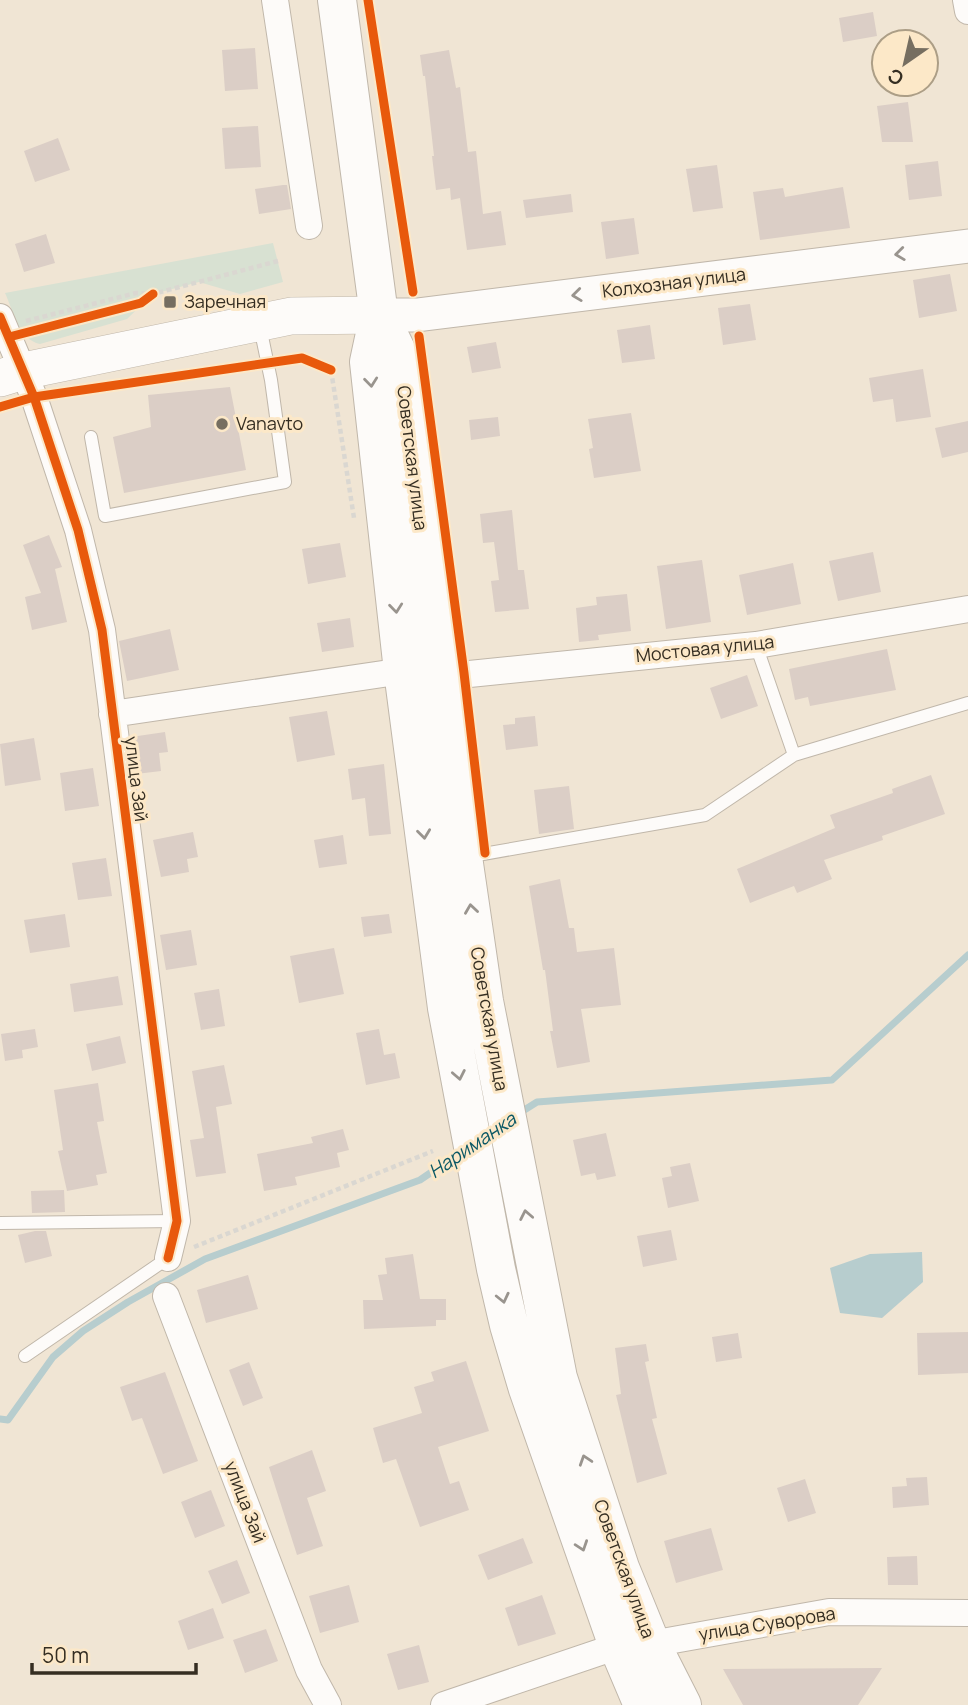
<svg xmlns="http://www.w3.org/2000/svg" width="968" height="1705" font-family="Manrope,sans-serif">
<rect width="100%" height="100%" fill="#f0e5d4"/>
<!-- green -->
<path fill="#d8e1d2" d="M273 243 283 282 240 294 199 282 153 294 127 319 40 344C19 340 13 310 5 293Z"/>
<!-- water -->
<path fill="#b7cdce" d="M922 1252 923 1282 882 1318 840 1313 830 1268 870 1254Z"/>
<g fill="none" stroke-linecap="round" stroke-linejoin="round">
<!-- stream -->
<path stroke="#b7cdce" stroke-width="7" d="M518 1114 537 1102 832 1080 968 955
M0 1419 8 1420 53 1357 83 1331 128 1302 205 1259 420 1180 461 1152"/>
</g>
<!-- building -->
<path fill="#dbcec6" d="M873 12 877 36 843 42 839 18Z
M255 48 258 89 225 91 222 50Z
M449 50 456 88 460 87 468 152 476 151 483 214 501 211 506 245 467 250 460 198 451 200 450 188 436 190 432 156H434L425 76H423L420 55Z
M908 102 913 142H882L877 106Z
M258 126 261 167 225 169 222 128Z
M58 138 70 170 35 182 24 151Z
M938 161 942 196 909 200 905 165Z
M717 165 723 208 693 212 686 169Z
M283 185H287L291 209 259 214 255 189Z
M843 187 850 228 760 240 753 192 783 188 785 197Z
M571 194 573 212 526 218 523 200Z
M634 218 639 254 606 259 601 222Z
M46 234 55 263 24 272 15 244Z
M950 274 957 311 919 318 913 280Z
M750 304 756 340 723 345 718 308Z
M650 325 655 359 622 363 617 330Z
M496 342 501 368 472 373 467 347Z
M923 369 931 417 896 422 893 399 873 402 869 378Z
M230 387 246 470 124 493 113 437 151 427 148 395Z
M631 413 641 471 594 478 589 449 593 448 588 419Z
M498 417 500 436 471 440 469 420Z
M968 421V452L942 458 935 428Z
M512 510 518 570H524L529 609 495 612 491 581 499 580 494 542 483 543 480 514Z
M49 535 62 567 55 569 67 622 32 630 25 597 41 593 23 545Z
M340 543 346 577 308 584 302 549Z
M873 552 881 592 838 601 829 561Z
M702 560 711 622 666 629 657 566Z
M793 563 801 604 747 615 739 575Z
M627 594 631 631 598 635 599 640 579 642 576 608 597 605 596 597Z
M350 618 354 647 322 652 317 623Z
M170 629 179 670 127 681 119 641Z
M887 649 896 690 810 706 808 697 795 700 789 669Z
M747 675 758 706 721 719 710 688Z
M327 711 335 755 297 762 289 717Z
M535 716 538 746 506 750 503 725 515 724V718Z
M165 732 168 752 159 753 161 771 136 774 131 737Z
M34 738 41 780 5 786 0 744Z
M384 764 391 834 369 836 365 798 352 800 348 769Z
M93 768 99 806 65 811 60 773Z
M931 775 945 814 882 836 883 840 824 860 832 879 797 893 794 886 750 903 737 869 835 828 830 815 893 793 892 789Z
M569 786 574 829 539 834 534 790Z
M193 832 198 857 187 859 189 872 161 877 153 840Z
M343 835 347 864 319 868 314 840Z
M106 858 112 896 78 900 72 863Z
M560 879 569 928H574L577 952 614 948 621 1005 581 1009 590 1062 557 1068 550 1031H553L545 970H543L529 886Z
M65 914 70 947 30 953 24 920Z
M389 914 392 933 364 937 361 917Z
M191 930 197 965 166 970 160 935Z
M334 948 344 994 299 1003 290 956Z
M118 976 123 1005 74 1012 70 984Z
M219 989 225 1026 201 1030 194 993Z
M35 1029 38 1047 22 1050 23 1058 5 1061 1 1034Z
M379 1029 384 1055 395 1053 400 1078 366 1085 356 1033Z
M120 1036 126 1063 92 1071 86 1044Z
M224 1065 232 1104 216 1107 226 1173 196 1177 190 1140 204 1138 192 1071Z
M98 1083 104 1121 97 1122 107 1173 96 1175 98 1185 67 1191 58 1151 63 1150 54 1090Z
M343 1129 349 1150 337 1153 340 1167 295 1177 297 1185 264 1191 257 1154 313 1143 311 1137Z
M606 1133 616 1176 597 1180 595 1173 581 1176 573 1140Z
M690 1163 699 1201 668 1208 662 1178 672 1176 670 1167Z
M64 1190 65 1212 32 1213 31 1191Z
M671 1230 677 1260 643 1267 637 1236Z
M35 1231H46L52 1256 25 1263 18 1235Z
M413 1254 420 1299H446V1320H436V1326L364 1329 363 1300H383L378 1275 387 1274 385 1258Z
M248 1275 258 1309 206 1323 197 1290Z
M968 1332V1373L918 1375 917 1333Z
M738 1333 742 1358 716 1362 712 1337Z
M646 1344 649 1361 645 1362 657 1418 652 1419 667 1474 637 1483 616 1395 621 1394 615 1348Z
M466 1361 489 1431 438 1447 450 1484 459 1481 469 1510 420 1527 396 1459 383 1463 373 1428 422 1413 414 1387 434 1381 431 1372Z
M249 1362 263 1398 243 1406 229 1370Z
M165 1372 198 1461 163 1474 142 1418 132 1421 120 1387Z
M312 1450 326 1491 307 1498 323 1546 297 1555 269 1467Z
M927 1477 929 1505 893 1508 892 1487 907 1486 906 1478Z
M805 1479 816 1513 788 1522 777 1488Z
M211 1490 225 1526 195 1538 181 1502Z
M711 1528 723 1570 676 1583 664 1541Z
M523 1538 533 1563 488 1580 478 1555Z
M917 1556 918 1585H888L887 1557Z
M237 1560 250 1593 222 1604 208 1571Z
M349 1585 359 1622 320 1633 309 1596Z
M542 1595 556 1634 518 1646 505 1608Z
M213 1608 224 1638 188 1650 178 1621Z
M266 1629 278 1661 245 1673 233 1640Z
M419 1645 429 1682 398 1690 387 1654Z
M882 1668 858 1705H743L723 1669Z"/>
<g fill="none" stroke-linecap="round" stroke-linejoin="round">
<!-- service casing -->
<g stroke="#c0b7aa" stroke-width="14">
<path id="service" d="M91 437 105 516 285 482 271 380 260 327
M756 645 794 755
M466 857 705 815 794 755 968 703
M0 1223 177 1221
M25 1356 168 1258"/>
</g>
<!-- minor casing -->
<g stroke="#c0b7aa" stroke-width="28">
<path id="minor" d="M275 0 309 226
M966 0 968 11
M0 317 34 397 78 530 102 630 177 1221 168 1258
M440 677 756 645 968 609
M112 714 403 671
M166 1296 309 1670 328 1705
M651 1644 829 1612 968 1613
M444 1705 618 1646"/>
</g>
<!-- tertiary casing -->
<g stroke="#c0b7aa" stroke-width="35">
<path id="tertiary" d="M379 315H417L968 246"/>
</g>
<!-- secondary casing -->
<g stroke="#c0b7aa" stroke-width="38">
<path id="secondary" d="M0 378 23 371 291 316 379 315"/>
</g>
<!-- primary casing -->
<g stroke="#c0b7aa" stroke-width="40">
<path id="primary" d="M337 0 379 315 400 358 463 857 484 1001 558 1378 620 1568 651 1644 682 1705
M379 315 369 362 403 671 447 1008 496 1269 509 1325 528 1389 618 1646 643 1705"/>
</g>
<!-- path -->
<path stroke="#dad7d1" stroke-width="4.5" stroke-dasharray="5 3.5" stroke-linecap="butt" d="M26 321 136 293 153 294 278 261
M331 370 354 518
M194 1247 433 1151"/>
<!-- service -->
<use href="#service" stroke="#fdfbf9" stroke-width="12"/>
<!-- minor -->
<use href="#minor" stroke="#fdfbf9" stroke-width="26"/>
<!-- tertiary -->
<use href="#tertiary" stroke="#fdfbf9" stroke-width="33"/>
<!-- secondary -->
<use href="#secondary" stroke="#fdfbf9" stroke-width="37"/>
<!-- primary -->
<use href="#primary" stroke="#fdfbf9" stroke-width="38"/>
<!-- cycleway casing -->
<g stroke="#fce8c8" stroke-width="13">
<path id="cycleway" d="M368 0 413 292
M0 317 34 397 78 530 102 630 177 1221 168 1258
M419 336 464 673 485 853
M9 337 141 303 153 294
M0 407 34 397 302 358 331 370"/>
</g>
<!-- cycleway -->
<use href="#cycleway" stroke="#e8590c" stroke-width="9"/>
</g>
<!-- one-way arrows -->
<defs><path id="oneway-chevron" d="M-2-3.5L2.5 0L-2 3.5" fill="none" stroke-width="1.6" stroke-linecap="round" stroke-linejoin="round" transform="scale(1.75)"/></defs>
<g stroke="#99948e">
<use href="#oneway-chevron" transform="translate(900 254) rotate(173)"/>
<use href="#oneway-chevron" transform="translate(577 295) rotate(173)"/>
<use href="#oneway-chevron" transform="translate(371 382) rotate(84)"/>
<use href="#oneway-chevron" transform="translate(396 608) rotate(84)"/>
<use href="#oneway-chevron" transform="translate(424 834) rotate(83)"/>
<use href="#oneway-chevron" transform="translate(471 909) rotate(-98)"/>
<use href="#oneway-chevron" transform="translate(459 1075) rotate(79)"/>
<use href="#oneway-chevron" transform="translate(526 1215) rotate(-101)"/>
<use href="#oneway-chevron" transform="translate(503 1298) rotate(77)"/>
<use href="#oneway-chevron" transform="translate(585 1460) rotate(-108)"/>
<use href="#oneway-chevron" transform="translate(582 1546) rotate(71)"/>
</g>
<!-- markers -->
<g fill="#766e60" stroke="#fce8c8" stroke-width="2.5">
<rect x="163" y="295" width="14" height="14" rx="3.5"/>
<circle cx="222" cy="424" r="7"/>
</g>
<g text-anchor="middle" stroke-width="6" stroke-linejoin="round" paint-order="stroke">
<!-- street labels -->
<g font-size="18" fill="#352e22" stroke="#fce8c8">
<text transform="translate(674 283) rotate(-7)" y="6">Колхозная улица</text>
<text transform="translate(412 458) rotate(83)" y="6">Советская улица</text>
<text transform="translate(705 649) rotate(-6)" y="6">Мостовая улица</text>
<text transform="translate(136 779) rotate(83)" y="6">улица Зай</text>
<text transform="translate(489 1019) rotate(80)" y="6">Советская улица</text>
<text transform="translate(245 1502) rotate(69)" y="6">улица Зай</text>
<text transform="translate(624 1569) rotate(70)" y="6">Советская улица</text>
<text transform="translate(767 1624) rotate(-9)" y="6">улица Суворова</text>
</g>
<!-- poi labels -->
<g font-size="18" fill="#352e22" stroke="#fce8c8" text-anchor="start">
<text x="184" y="308">Заречная</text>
<text x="236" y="430">Vanavto</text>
</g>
<!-- water labels -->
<g font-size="19" font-style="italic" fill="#0b5865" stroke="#fce8c8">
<text transform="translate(472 1145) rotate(-34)" y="7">Нариманка</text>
</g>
</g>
<!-- north arrow -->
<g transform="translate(905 63) rotate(214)"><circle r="33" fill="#fce8c8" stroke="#ac9e86" stroke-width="2"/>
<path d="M0-5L12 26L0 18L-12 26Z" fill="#766e60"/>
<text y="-10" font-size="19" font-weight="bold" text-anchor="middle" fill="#352e22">С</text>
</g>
<!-- scale -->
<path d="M32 1663v10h164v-10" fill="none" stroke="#352e22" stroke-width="3.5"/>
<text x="42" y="1663" font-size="21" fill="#352e22" stroke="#fce8c8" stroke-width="5" paint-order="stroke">50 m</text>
</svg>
